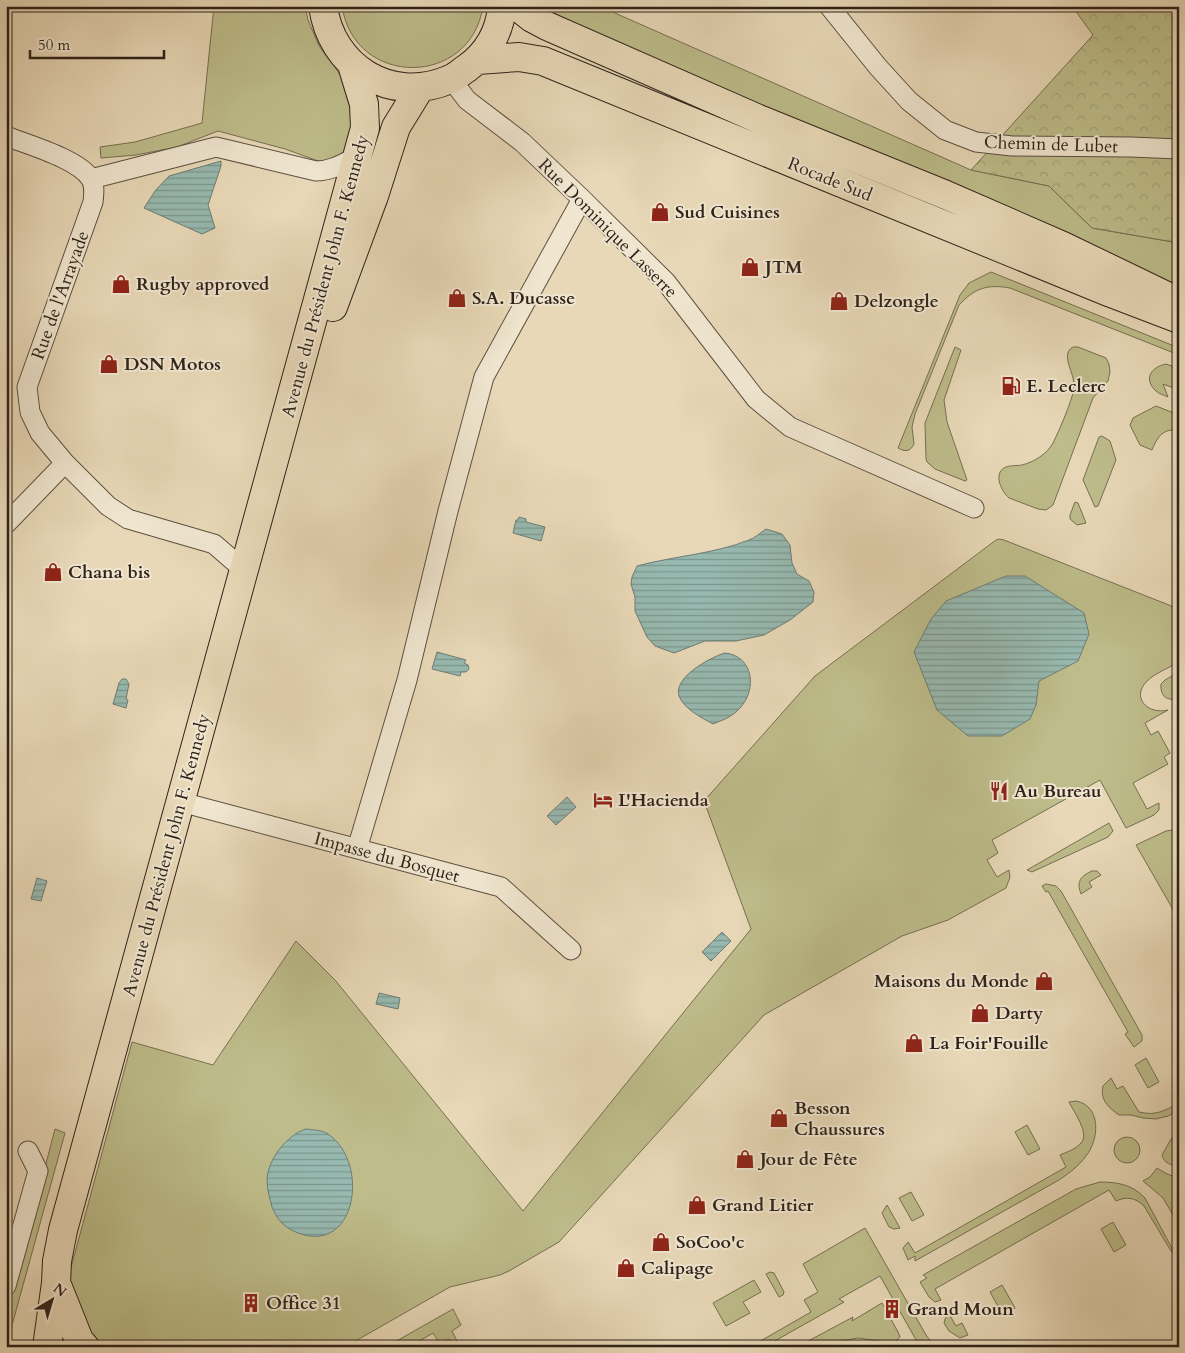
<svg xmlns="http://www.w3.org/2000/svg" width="1185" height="1353" font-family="Cardo,serif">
<defs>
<pattern id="forest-crowns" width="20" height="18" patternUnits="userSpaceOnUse" patternTransform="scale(1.25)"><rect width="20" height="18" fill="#bdbc8a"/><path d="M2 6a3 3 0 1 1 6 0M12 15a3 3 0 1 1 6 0" fill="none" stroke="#a3a176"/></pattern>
<pattern id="water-rules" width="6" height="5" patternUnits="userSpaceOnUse" patternTransform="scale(1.25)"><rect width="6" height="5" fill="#97b9b0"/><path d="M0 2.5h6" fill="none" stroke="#7c968e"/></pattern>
</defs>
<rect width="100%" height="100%" fill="#e8d8b7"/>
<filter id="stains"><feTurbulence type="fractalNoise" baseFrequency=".004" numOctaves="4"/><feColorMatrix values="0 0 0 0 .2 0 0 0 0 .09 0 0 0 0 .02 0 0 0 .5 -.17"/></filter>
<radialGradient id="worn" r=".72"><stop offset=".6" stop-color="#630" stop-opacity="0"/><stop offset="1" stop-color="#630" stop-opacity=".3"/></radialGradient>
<!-- green -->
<path fill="#bdbc8a" stroke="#766f52" d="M214 6H305L308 20 319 46 342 77 356 104 346 155 321 162 285 149 218 131 177 147 136 155 101 158 100 147 135 142 202 123Z
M342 6H483C471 88 354 88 342 6Z
M547 6H599L971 170 1049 186 1092 228 1179 243V293L736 98 560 18Z
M991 272 1179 348V355L1010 288C987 284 975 288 959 305L915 414 912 427 914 444C910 452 905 452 898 448L960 295 969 283Z
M955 347 961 350 944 400 947 422 967 480 965 481 935 469 927 462 926 459 925 423Z
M1073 347H1078L1106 358 1109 364 1110 372 1108 381 1093 398 1053 505 1046 510 1038 509 1009 498C1002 492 993 475 1004 468 1009 465 1016 466 1022 465 1034 462 1047 454 1053 443 1058 433 1075 395 1074 385 1074 372 1060 354 1073 347Z
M1166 364 1172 366 1177 380 1179 381V390L1163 384 1168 397C1164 395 1159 394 1156 391 1143 379 1151 367 1166 364Z
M1156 406 1179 415V431C1164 427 1157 437 1152 450L1140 445 1130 425 1133 418Z
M1102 436 1110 441 1116 460 1098 506 1095 507 1083 480 1099 437Z
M1075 502 1078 503 1086 523 1077 525 1070 519V515Z
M999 539 1004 540 1179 609V662C1169 668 1155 673 1147 681 1131 697 1147 715 1168 710L1145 723 1151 735 1158 731 1170 753 1164 757 1168 764 1133 783 1147 809 1159 803V810L1154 815 1126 828 1100 780 992 840 998 853 987 860 997 877 1009 870 1010 877 1006 888 948 920 902 936 764 1015 559 1242 509 1271 500 1275 450 1287 345 1347H96L74 1304 69 1275 132 1042 213 1065 296 941 335 980 523 1211 751 929 704 801 815 676 996 540Z
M1179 672V698C1167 702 1160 696 1161 684L1165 680Z
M1109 823 1113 831 1108 837 1032 872 1027 870Z
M1179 829V920L1136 845 1166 831Z
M1092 871H1097L1101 875 1089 882 1092 887 1081 894C1076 881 1081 876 1092 871Z
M1046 884 1056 886 1061 891 1142 1035V1041L1134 1047 1125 1034 1128 1032 1048 891 1046 892 1042 886Z
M1146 1058 1159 1082 1148 1088 1135 1065Z
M1111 1078 1117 1089 1123 1086 1139 1112C1156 1116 1164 1111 1179 1103V1110L1168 1116 1156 1119 1143 1118 1131 1115H1119C1108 1107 1100 1100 1103 1086Z
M1076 1101C1102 1106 1099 1140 1086 1156 1079 1166 1069 1173 1059 1180L915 1261V1256L908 1260 903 1248 908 1242 915 1253 1066 1167 1060 1155C1067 1152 1076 1149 1081 1143 1090 1134 1074 1112 1069 1102Z
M1027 1125 1040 1149 1028 1155 1015 1132Z
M55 1129 65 1133 6 1347V1318Z
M1179 1132V1151L1177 1153 1179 1156V1166C1171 1166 1164 1163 1162 1155L1171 1139Z
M1114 1150a13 13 0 1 1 26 0a13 13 0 1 1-26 0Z
M1157 1168 1167 1174 1179 1178V1200L1174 1203 1179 1211V1225L1163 1198 1143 1181 1150 1177Z
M1100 1182C1118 1182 1133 1185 1145 1198L1174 1252 1173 1253 1171 1251 1144 1206C1136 1198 1127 1196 1116 1201L1109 1190 935 1289 941 1300 935 1302 929 1297 920 1282 927 1278 923 1275 1076 1189Z
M911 1192 924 1215 912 1221 899 1198Z
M887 1205 900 1228 894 1229 889 1227 882 1213Z
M1113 1222 1126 1245 1114 1252 1101 1229Z
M865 1228 926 1335 935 1347H920L880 1276 839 1299 844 1302 764 1347H750L811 1312 804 1300 818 1292 803 1264Z
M770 1272 774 1273 784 1292 783 1295 779 1297 766 1274Z
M754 1280 761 1292 743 1302 750 1313 726 1326 713 1303Z
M1002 1285 1015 1308 1003 1315 990 1292Z
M882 1303 898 1332 900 1337 894 1343 858 1338 809 1347H797L853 1317 852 1321Z
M453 1309 461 1325 452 1331 460 1347H453L449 1339 440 1344 433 1333 409 1347H386Z
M949 1314 956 1326 962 1323 968 1335 960 1338 949 1331 944 1323 945 1319Z"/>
<!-- forest -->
<path fill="url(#forest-crowns)" stroke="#766f52" d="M1072 6H1179V243L1092 228 1049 186 971 170 1093 35Z"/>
<!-- water -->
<path fill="url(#water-rules)" stroke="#6d7d74" d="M221 161V166L208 205 215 228 202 234 144 208 155 191 169 176Z
M519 517 526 519V522L545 527 541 541 513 533 516 520H518Z
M766 529 782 534 790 545 792 563 797 574 809 581 814 592 813 602 790 620 764 635 736 641H705L674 653 655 646 647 637 635 611V597L631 584 632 577 637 566C674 556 714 554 749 540 755 538 760 533 766 529Z
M1006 576H1025L1084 613 1089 634 1078 661 1039 681 1036 705 1030 719 1002 736H968L937 710 914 652 931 619 946 601Z
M437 652 466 660 464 663 468 665 469 669 466 672H461L460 676 432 669Z
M725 653C754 656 757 690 740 708 732 717 723 720 713 724 702 718 684 709 679 696 673 677 711 657 725 653Z
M122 679H126L129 684 126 699 128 700 126 708 113 704 119 683Z
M567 797 576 807 556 825 547 816Z
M37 878 47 881 41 901 31 899Z
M722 932 731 941 711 961 702 952Z
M379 993 400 998 398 1009 376 1004Z
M306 1129C313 1130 322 1130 328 1134 370 1162 357 1255 298 1233 285 1228 277 1220 272 1207 270 1199 267 1189 267 1181 267 1160 287 1135 306 1129Z"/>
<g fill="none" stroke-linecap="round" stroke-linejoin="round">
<!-- minor casing -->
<g stroke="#5d5040" stroke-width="21">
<path id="minor" d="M829 6 878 67 909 101 945 130 976 142 1012 146 1131 147 1179 149
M451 79 467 100 522 142 582 199 666 282 756 399 790 427 974 508
M6 136C28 145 79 159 91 179 95 186 94 193 93 202L27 387 30 412 40 433 65 463 108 506 128 519 214 544 244 570
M91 179 216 147 316 171C332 171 344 163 358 156
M6 524 65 463
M181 802 501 887 571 950
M357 849 407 680 448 511 484 377 582 199
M6 1286 38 1171 28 1151"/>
</g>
<!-- primary casing -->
<g stroke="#2f2219" stroke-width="30">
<path id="primary" d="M323 6C331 67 390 104 448 80 455 78 461 72 467 68 488 53 500 31 502 6
M517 6 532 18 547 26 761 120 946 195 1063 246 1177 301
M478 60 519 57 543 61 1111 293 1179 319
M333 307 374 196 396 127 420 88
M57 1285 79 1340 85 1347
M47 1347 56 1283 57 1261 63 1230 365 128 364 104 352 65"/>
</g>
<!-- minor -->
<use href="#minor" stroke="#f0e6d0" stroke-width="19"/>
<!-- primary -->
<use href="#primary" stroke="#e8d8b7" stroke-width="28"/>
</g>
<!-- icons -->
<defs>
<g id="shop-bare" transform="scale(1.5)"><path d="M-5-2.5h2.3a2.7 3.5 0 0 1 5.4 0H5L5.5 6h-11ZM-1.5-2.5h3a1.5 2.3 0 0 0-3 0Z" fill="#8f2418" stroke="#f0e6d0" stroke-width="2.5" paint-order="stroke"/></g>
<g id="fuel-bare" transform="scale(1.5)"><path d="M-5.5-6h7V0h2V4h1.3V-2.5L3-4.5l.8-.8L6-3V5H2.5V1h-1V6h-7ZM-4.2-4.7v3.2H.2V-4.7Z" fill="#8f2418" stroke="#f0e6d0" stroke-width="2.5" paint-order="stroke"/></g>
<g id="restaurant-bare" transform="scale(1.5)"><path d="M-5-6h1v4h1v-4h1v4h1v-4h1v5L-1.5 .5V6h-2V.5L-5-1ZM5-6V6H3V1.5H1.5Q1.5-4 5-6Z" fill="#8f2418" stroke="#f0e6d0" stroke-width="2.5" paint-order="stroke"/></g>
<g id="hotel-bare" transform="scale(1.5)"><path d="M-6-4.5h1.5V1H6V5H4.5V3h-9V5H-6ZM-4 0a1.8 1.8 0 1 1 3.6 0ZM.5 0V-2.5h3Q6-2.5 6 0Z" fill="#8f2418" stroke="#f0e6d0" stroke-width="2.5" paint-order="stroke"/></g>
<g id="building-bare" transform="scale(1.5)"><path d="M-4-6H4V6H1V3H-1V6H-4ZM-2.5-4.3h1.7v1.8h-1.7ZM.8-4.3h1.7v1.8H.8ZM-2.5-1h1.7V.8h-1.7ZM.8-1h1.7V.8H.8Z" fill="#8f2418" stroke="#f0e6d0" stroke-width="2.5" paint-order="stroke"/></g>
</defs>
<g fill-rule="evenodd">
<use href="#shop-bare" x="660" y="212"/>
<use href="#shop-bare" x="750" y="267"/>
<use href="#shop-bare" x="121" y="284"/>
<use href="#shop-bare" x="457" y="298"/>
<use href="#shop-bare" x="839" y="301"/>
<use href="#shop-bare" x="109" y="364"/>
<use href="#fuel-bare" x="1011" y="386"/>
<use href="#shop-bare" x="53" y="572"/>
<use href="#restaurant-bare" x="999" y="791"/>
<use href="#hotel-bare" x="603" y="800"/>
<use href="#shop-bare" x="1044" y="981"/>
<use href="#shop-bare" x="980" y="1013"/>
<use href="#shop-bare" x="914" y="1043"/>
<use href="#shop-bare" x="779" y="1118"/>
<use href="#shop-bare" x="745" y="1159"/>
<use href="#shop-bare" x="697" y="1205"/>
<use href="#shop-bare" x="661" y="1242"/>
<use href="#shop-bare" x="626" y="1268"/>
<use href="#building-bare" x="251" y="1303"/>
<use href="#building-bare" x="892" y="1309"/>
</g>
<g text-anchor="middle" stroke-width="4" stroke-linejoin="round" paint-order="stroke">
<!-- street labels -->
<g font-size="18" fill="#2f2219" stroke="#f0e6d0">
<text transform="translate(1051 144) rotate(2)" y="6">Chemin de Lubet</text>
<text transform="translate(830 179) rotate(22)" y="6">Rocade Sud</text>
<text transform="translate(608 228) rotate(45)" y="6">Rue Dominique Lasserre</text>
<text transform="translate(325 276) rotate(-75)" y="6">Avenue du Président John F. Kennedy</text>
<text transform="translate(60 295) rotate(-70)" y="6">Rue de l'Arrayade</text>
<text transform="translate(166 855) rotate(-75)" y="6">Avenue du Président John F. Kennedy</text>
<text transform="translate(387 857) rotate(15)" y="6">Impasse du Bosquet</text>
</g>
<!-- poi labels -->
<g font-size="18" font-weight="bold" fill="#2f2219" stroke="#f0e6d0" text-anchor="start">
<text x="675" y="218">Sud Cuisines</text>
<text x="765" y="273">JTM</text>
<text x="136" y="290">Rugby approved</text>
<text x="472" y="304">S.A. Ducasse</text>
<text x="854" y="307">Delzongle</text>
<text x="124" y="370">DSN Motos</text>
<text x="1026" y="392">E. Leclerc</text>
<text x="68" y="578">Chana bis</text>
<text x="1014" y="797">Au Bureau</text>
<text x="618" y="806">L'Hacienda</text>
<text x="1029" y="987" text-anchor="end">Maisons du Monde</text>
<text x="995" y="1019">Darty</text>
<text x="929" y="1049">La Foir'Fouille</text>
<text x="794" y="1114">Besson<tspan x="794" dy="21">Chaussures</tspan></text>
<text x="760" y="1165">Jour de Fête</text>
<text x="712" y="1211">Grand Litier</text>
<text x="676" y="1248">SoCoo'c</text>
<text x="641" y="1274">Calipage</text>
<text x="266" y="1309">Office 31</text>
<text x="907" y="1315">Grand Moun</text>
</g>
</g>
<!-- margin -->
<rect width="1185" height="1353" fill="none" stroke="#e8d8b7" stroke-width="25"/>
<rect x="8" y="8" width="1170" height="1338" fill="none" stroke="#2f2219" stroke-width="2.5"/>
<rect x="12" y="12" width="1160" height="1328" fill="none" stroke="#2f2219"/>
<!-- north arrow -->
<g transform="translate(52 1300) rotate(38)" stroke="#f0e6d0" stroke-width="4" paint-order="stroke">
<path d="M0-4L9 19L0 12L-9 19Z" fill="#2f2219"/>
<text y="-8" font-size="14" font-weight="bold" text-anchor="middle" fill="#2f2219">N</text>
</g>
<!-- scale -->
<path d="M30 50v8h134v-8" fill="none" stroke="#2f2219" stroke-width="2.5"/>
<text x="38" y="50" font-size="15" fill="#2f2219" stroke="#f0e6d0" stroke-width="4" paint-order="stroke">50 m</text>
<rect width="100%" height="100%" filter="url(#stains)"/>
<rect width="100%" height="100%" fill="url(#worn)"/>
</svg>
